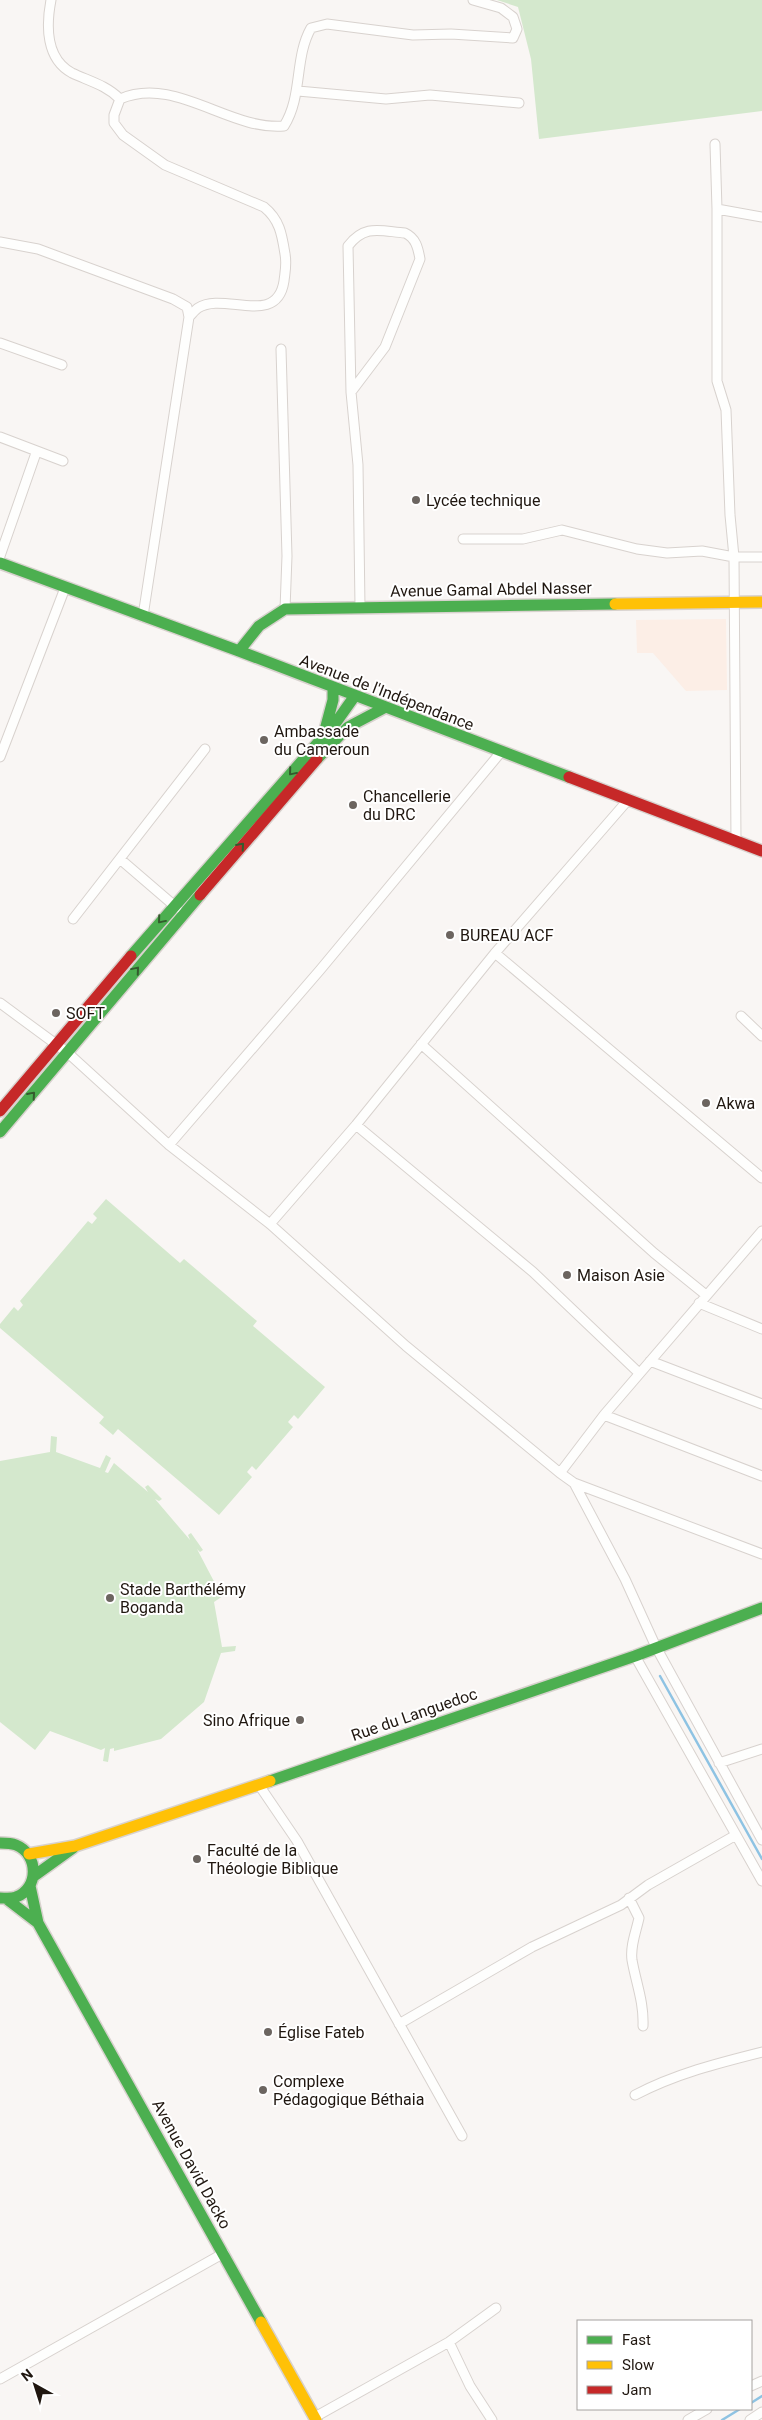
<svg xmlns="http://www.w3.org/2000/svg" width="762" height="2420" font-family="Roboto,sans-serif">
<rect width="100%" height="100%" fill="#f9f6f4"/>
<!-- medical -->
<path fill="#fceee6" d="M726 619 727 690 686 691 653 653H637L636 620Z"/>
<!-- green -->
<path fill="#d4e8cd" d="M497 0H762V111L539 139 531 59 518 7Z
M106 1199 180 1263 184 1259 257 1321 253 1326 325 1387 298 1419 294 1415 288 1422 293 1427 256 1470 252 1466 247 1472 252 1477 219 1515 118 1429 113 1435 99 1423 104 1417 0 1328V1324L14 1307 18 1311 23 1305 20 1301 88 1221 92 1224 97 1218 93 1214Z
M51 1436 57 1437 56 1452 100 1468 106 1455 111 1458 105 1472 108 1473 114 1463 148 1492 145 1487 148 1485 162 1499 159 1501 155 1499 190 1540 188 1535 191 1533 203 1550 200 1552 197 1549 219 1591 224 1588 226 1594 214 1602 222 1647 236 1646 235 1651 221 1653 204 1702 161 1739 114 1751V1748L110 1749 108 1762 103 1761 105 1748 101 1750 50 1731 35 1750 0 1722V1461L50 1452Z"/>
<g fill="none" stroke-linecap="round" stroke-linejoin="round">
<!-- stream -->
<path stroke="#8ec3e3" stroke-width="2.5" d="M660 1676 762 1859
M751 2403 762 2396
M722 2420 740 2409"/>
<!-- street casing -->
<g stroke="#d8d2ce" stroke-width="11">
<path id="street" d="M51 0C46 26 46 59 72 73 89 81 106 85 120 99
M298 91 386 99 430 95 519 103
M715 144 717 209V381L726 410 730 515 734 557 736 841
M717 209 762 217
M0 242 38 249 173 299 187 307 189 317C192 314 195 310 198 308 223 291 277 328 284 281 285 272 287 264 285 254 282 235 280 220 264 207L165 165 123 135 114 123V115L120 99C175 75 229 131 284 126 303 96 294 58 311 28L327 24 413 35 451 34 513 38 517 29 513 17 501 8 473 0
M0 343 62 365
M281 349 287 556 285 609
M351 392 385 347 420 259C418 248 416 238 405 233 380 231 365 224 348 246L351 392 358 465 360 606
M0 437 63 461
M463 539H523L562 530 637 549 667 553 702 551 734 557H762
M0 556 36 453
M143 616 189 317
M0 757 65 588
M120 859 177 908
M73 919 205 749
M495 953 762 1178
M0 1003 68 1053 169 1145 270 1224 406 1346 560 1473 574 1483 762 1554
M741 1016 762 1036
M421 1044 654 1253 706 1295
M356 1125 533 1272 639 1373
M169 1145 320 970 501 752
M270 1224 356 1125 495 953 628 800
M699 1303 762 1329
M650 1361 762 1404
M604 1415 762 1476
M560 1473 604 1415 762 1231
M574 1483 625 1579 656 1647 762 1840
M635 1656 762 1881
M719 1763 762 1749
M259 1785 297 1841 462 2136
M629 1898 639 1918C636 1932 630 1946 632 1960 636 1983 644 2002 643 2026
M399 2024 532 1947 621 1905 648 1885 736 1835
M635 2095C675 2074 718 2063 762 2052
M449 2342 470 2386 492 2420
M0 2379 224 2253
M751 2386 762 2381
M315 2417 449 2342 496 2308
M688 2420 707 2409
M750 2420 762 2412"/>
</g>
<!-- fast casing -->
<g stroke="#d8d2ce" stroke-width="14">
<path id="fast" d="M0 563 239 651 569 777
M239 651 259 626 285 609 615 604
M325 730 333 700V689
M317 759 348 727 384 708
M131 956 337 721 354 697
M0 1132 200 895
M270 1781 635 1656 762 1608
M0 1843C5 1843 11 1843 16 1845 39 1854 39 1889 16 1897 11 1899 5 1898 0 1898
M34 1876 73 1848
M30 1886 38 1923 261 2322
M8 1900 38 1923"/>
</g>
<!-- slow casing -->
<g stroke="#d8d2ce" stroke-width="14">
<path id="slow" d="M615 604 762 602
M29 1854 75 1846 270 1781
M261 2322 316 2420"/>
</g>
<!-- jam casing -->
<g stroke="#d8d2ce" stroke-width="14">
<path id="jam" d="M569 777 762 851
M200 895 317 759
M0 1111 131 956"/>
</g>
<!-- street -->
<use href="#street" stroke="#fefefd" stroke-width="9"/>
<!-- fast -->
<use href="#fast" stroke="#4caf50" stroke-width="11"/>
<!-- slow -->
<use href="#slow" stroke="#ffc107" stroke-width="11"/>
<!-- jam -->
<use href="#jam" stroke="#c62828" stroke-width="11"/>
</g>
<!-- one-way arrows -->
<defs><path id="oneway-chevron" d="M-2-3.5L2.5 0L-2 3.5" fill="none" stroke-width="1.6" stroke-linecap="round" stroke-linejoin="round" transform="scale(1.25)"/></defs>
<g stroke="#345b2d">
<use href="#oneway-chevron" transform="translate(292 772) rotate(130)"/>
<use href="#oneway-chevron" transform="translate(241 846) rotate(-49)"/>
<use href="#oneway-chevron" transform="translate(161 920) rotate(130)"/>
<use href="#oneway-chevron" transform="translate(136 970) rotate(-50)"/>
<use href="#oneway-chevron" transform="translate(32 1095) rotate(-49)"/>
</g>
<!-- markers -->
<g fill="#6c6560" stroke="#fff" stroke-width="2">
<circle cx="416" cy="500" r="5"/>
<circle cx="264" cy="740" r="5"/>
<circle cx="353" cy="805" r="5"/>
<circle cx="450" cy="935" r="5"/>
<circle cx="56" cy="1013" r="5"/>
<circle cx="706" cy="1103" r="5"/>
<circle cx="567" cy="1275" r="5"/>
<circle cx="110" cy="1598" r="5"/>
<circle cx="300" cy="1720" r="5"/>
<circle cx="197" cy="1859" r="5"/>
<circle cx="268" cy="2032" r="5"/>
<circle cx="263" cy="2090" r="5"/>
</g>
<g text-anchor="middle" stroke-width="4" stroke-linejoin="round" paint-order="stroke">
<!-- poi labels -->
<g font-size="16" fill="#201710" stroke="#fff" text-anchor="start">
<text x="426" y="506">Lycée technique</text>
<text x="274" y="737">Ambassade<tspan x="274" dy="18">du Cameroun</tspan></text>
<text x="363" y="802">Chancellerie<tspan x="363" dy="18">du DRC</tspan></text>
<text x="460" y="941">BUREAU ACF</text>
<text x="66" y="1019">SOFT</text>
<text x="716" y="1109">Akwa</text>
<text x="577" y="1281">Maison Asie</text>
<text x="120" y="1595">Stade Barthélémy<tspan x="120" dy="18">Boganda</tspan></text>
<text x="290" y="1726" text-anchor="end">Sino Afrique</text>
<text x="207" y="1856">Faculté de la<tspan x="207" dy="18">Théologie Biblique</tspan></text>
<text x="278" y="2038">Église Fateb</text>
<text x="273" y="2087">Complexe<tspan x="273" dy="18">Pédagogique Béthaia</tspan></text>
</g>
<!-- street labels -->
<g font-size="16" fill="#201710" stroke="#fff">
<text transform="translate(491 589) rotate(-1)" y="6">Avenue Gamal Abdel Nasser</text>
<text transform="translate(387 692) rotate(21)" y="6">Avenue de l'Indépendance</text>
<text transform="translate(414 1714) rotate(-19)" y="6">Rue du Languedoc</text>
<text transform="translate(192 2164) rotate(61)" y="6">Avenue David Dacko</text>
</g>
</g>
<!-- legend -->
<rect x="577" y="2320" width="175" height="90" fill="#ffffff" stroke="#a6a29f"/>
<rect x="587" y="2336" width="25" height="8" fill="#4caf50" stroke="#a6a29f"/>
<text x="622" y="2345" font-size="15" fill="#201710">Fast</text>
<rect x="587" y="2361" width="25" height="8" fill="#ffc107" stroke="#a6a29f"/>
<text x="622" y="2370" font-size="15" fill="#201710">Slow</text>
<rect x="587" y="2386" width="25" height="8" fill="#c62828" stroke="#a6a29f"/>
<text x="622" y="2395" font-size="15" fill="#201710">Jam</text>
<!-- north arrow -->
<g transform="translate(35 2385) rotate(321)" stroke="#ffffff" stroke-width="4" paint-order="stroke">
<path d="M0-4L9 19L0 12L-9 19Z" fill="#201710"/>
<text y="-8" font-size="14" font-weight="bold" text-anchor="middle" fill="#201710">N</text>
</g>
</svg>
